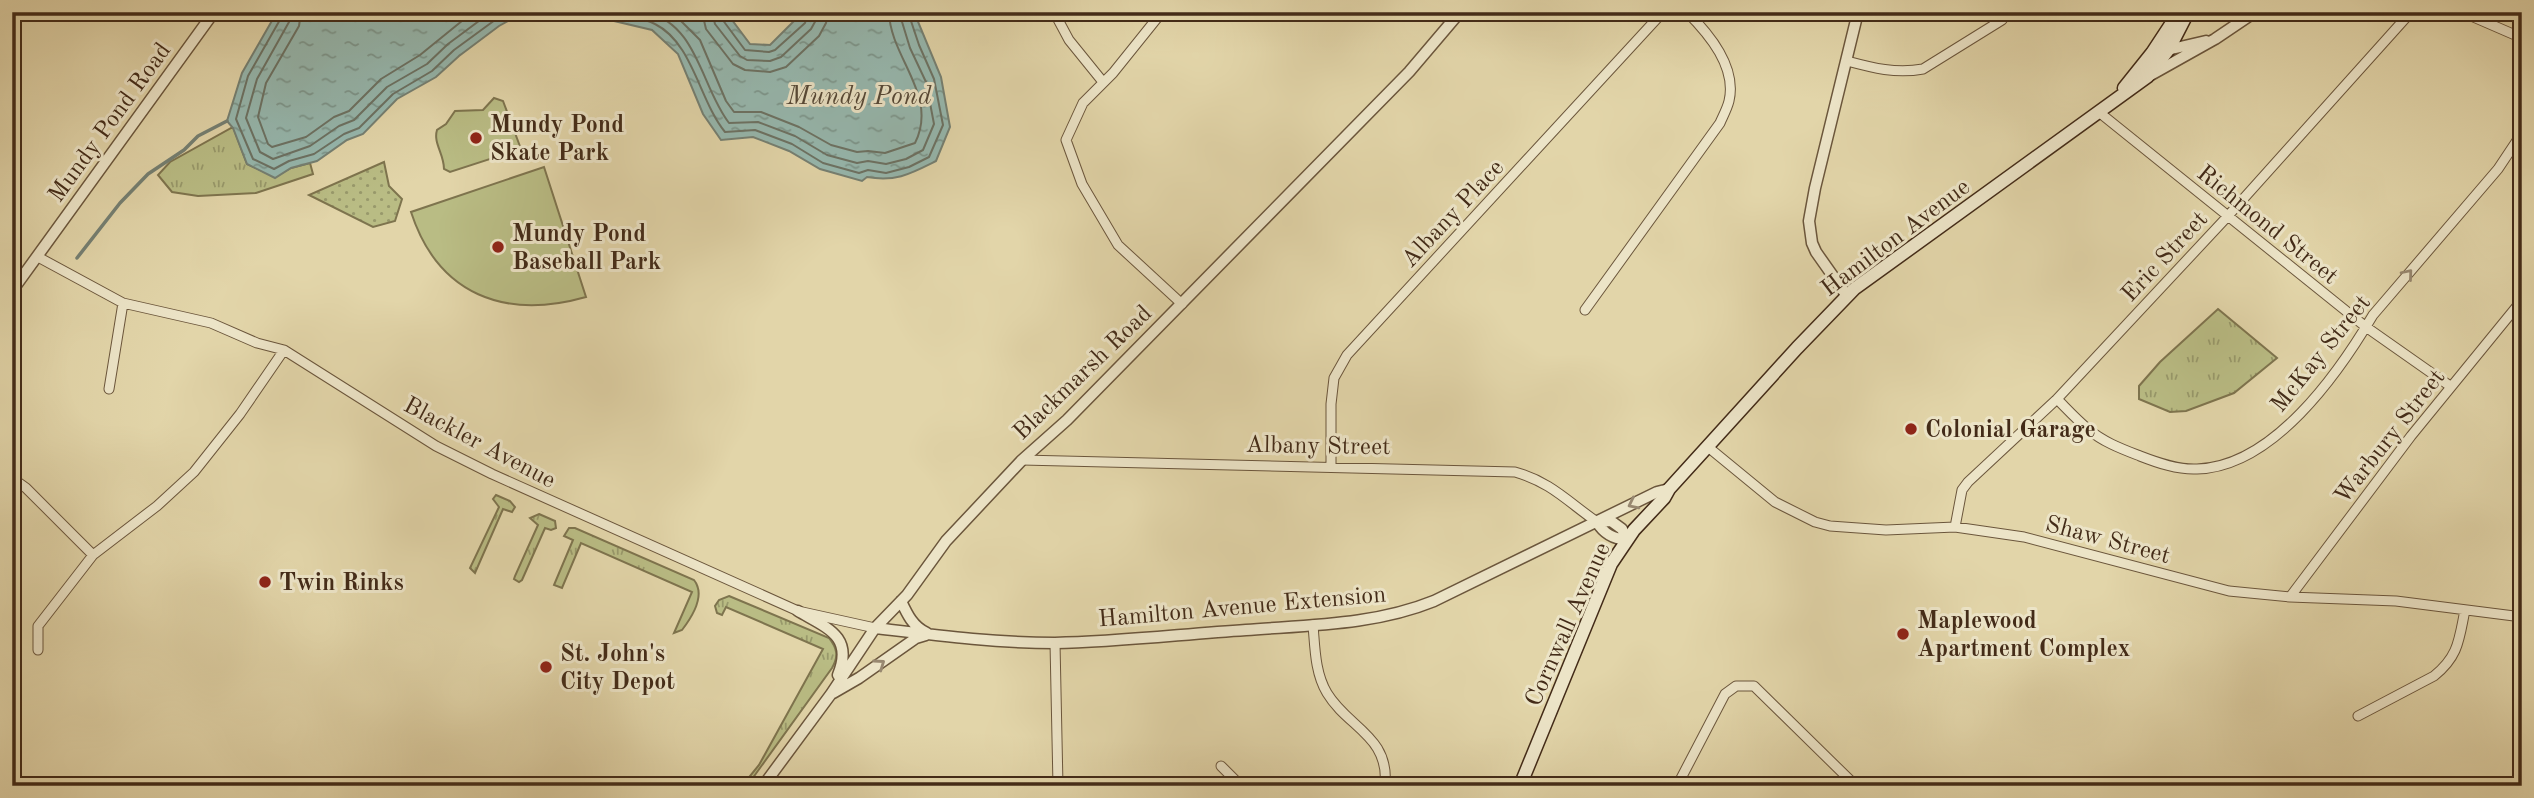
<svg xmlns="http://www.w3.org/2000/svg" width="2534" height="798" font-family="'Old Standard TT',serif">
<defs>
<pattern id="grass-tufts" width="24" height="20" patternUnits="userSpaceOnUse" patternTransform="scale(1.75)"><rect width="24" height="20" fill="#b9bc84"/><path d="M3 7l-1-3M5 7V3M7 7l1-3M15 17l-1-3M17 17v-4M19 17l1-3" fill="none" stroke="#98996b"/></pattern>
<pattern id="park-dots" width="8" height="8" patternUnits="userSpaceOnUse" patternTransform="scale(1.75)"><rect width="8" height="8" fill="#b9bc84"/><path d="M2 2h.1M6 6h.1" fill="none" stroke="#98996b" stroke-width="1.8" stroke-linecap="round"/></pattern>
<pattern id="water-ripples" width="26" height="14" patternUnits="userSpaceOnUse" patternTransform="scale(1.75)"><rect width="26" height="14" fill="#96b8af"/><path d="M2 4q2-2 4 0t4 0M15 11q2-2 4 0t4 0" fill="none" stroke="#7c968d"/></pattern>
</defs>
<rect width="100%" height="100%" fill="#e2d5a9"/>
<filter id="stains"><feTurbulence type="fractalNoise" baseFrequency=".00286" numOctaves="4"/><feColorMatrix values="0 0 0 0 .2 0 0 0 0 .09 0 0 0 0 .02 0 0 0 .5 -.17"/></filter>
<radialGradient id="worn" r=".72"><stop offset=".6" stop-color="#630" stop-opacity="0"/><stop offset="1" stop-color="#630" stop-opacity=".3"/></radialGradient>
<!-- grass -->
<path fill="url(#grass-tufts)" stroke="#7e744e" stroke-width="2" d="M233 127 247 164 275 177 291 168 310 163 313 174 256 193 198 196 172 192 158 175 170 162Z
M2218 309 2277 358 2234 393 2186 411 2170 412 2139 399V386L2160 362Z
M496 495 510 501 515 507 512 512 503 509 475 573 470 568 499 507 493 499Z
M539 514 555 521 556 528 551 530 545 528 522 580 519 582 514 579 515 576 538 525 530 518Z
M569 528H575L694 580C706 595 692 617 682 630L674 633 692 592 581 543 562 588 554 585 573 540 564 536Z
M729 596 829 638C837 648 839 656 832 668L747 786H742L759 765 823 649 726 607 722 615 717 613 715 606 719 600Z"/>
<!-- park -->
<path fill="url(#park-dots)" stroke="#7e744e" stroke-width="2" d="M384 162 389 186 402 199 395 221 373 227 309 195Z"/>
<!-- pitch -->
<path fill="#b9bc84" stroke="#7e744e" stroke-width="2" d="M494 98 503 101 521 149 450 172 444 169C444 154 433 143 437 130L446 124 455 111 483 110Z
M544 167 586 297C505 320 438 295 411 212Z"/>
<!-- water -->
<path fill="url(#water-ripples)" stroke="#758073" stroke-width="2" d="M277 12H524L499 26 459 56 436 77 397 99 363 134 347 140 317 161 291 168 275 178 247 164 233 128 227 121 242 73Z
M576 12H726L750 44 770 45 803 12H914L941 77 950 127 936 161C910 174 896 182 867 177L862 181 820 169 789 151 753 137 721 140 703 114 678 54 652 30Z"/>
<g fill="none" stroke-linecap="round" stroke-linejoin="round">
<!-- shore -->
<path stroke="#6c7264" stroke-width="2" d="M282 12 281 18 248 76 236 119 253 159 274 169 289 161 314 154 344 134 359 128 393 94 432 71 454 50 495 20 510 12
M291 12 289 22 257 79 246 118 260 152 273 159 310 146 339 126 354 120 387 87 427 64 448 44 491 12
M301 12 299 26 266 83 258 117 268 144 272 147 306 137 334 117 349 111 381 79 420 55 473 12
M607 12C622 16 642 17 655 24 693 43 699 100 725 132L755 130 792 144 823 163 859 173 868 170 886 173 909 167 929 157 943 125 934 79 919 45 908 12
M646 12C698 24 701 87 729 123L758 122 795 136 827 155 857 163 868 161 886 164 906 159 923 150 934 124 926 82 910 48 899 12
M672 12 700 40 726 101 734 112H761L799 127 831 145 857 152 868 151 885 153 915 143C939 95 890 58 889 12
M702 12 706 29 733 64 745 70 770 72 786 67 819 36 826 23 828 12
M712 12 715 24 740 56 747 60 770 61 781 57 811 29 816 20 817 12
M721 12 722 19 745 50 769 52 775 50 805 23 808 12"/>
<!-- stream -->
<path stroke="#758073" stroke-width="3.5" d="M77 258 120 203 148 174 184 150 198 136 227 121"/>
<!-- minor casing -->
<g stroke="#6b563c" stroke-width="11">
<path id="minor" d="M1054 12 1069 40 1103 82
M1162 12 1113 73 1083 103 1066 140 1082 184 1118 245 1182 304
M2462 12 2522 38
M1847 61C1873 68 1896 74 1923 69L2002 20 2008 12
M2100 113 2366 327 2450 386
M38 257 123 303 211 323 257 343 284 350 436 446 492 474 798 611 875 628
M1585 310 1720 123C1723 116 1727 109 1729 101 1737 67 1709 34 1687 12
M109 389 123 303
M2057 399C2067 409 2077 420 2088 429 2103 442 2122 449 2140 456 2158 463 2178 470 2197 469 2273 467 2338 374 2373 315L2498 169 2522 133
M1708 447 1775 502 1815 522 1830 526 1886 530 1955 527 2024 537 2229 591 2290 597 2396 601 2522 617
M1022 460 1515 472C1551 482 1568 502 1597 522
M1331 467V404L1334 378 1347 355 1663 12
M12 478 26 488 93 555
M1955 527 1962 490 1968 482 2057 399 2227 217 2411 12
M2290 597 2411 436 2522 300
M1313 625C1315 648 1315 673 1327 693 1348 728 1390 736 1385 786
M1055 643 1058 786
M38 650V626L93 555 157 506 194 472 240 414 284 350
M2358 716 2434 676C2459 656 2459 639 2465 610
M1221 766 1241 786
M1677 786 1725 694 1736 686H1754L1856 786"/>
</g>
<!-- tertiary casing -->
<g stroke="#6b563c" stroke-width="13">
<path id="tertiary" d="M2163 51 2206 41
M2149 76 2215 39 2255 12
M12 291 214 12
M1847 296 1816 252 1812 243 1809 221 1815 188 1858 12
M1611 521 1622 529 1627 540C1613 539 1604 534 1597 522Z
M901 601C907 614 913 627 927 633
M798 611C827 628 854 636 838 675
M875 628C934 635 995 643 1055 643 1118 642 1183 634 1246 630 1310 625 1375 625 1434 601L1657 492 1669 489
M833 693 859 678 916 638 926 635
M763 786 831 694 875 628 907 595 946 541 1022 460 1067 420 1409 72 1460 12"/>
</g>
<!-- secondary casing -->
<g stroke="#432b18" stroke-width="15">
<path id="secondary" d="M2124 88 2152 53 2179 12
M1520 786 1611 564 1634 530 1664 498 1669 489 1797 348 1854 289 2147 77 2169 49 2188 12"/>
</g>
<!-- minor -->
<use href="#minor" stroke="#ece4c7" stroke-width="9"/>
<!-- tertiary -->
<use href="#tertiary" stroke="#ece4c7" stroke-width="10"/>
<!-- secondary -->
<use href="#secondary" stroke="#ece4c7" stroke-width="12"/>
</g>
<!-- one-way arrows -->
<defs><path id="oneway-chevron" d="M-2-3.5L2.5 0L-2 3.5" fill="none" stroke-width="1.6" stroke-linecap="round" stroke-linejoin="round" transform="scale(1.75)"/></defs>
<g stroke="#988870">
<use href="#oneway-chevron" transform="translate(2408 274) rotate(-50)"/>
<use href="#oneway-chevron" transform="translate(1633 504) rotate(154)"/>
<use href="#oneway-chevron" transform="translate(880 664) rotate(-35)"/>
</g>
<!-- markers -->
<g fill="#8f2418" stroke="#ece4c7" stroke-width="2.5">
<circle cx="476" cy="138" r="7"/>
<circle cx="498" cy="247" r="7"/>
<circle cx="1911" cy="429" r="7"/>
<circle cx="265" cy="582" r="7"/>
<circle cx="1903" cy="634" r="7"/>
<circle cx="546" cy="667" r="7"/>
</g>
<g text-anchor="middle" stroke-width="6" stroke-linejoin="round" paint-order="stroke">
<!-- street labels -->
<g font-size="24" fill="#432b18" stroke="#ece4c7">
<text transform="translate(109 122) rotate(-54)" y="8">Mundy Pond Road</text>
<text transform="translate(1452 213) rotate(-47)" y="8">Albany Place</text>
<text transform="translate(2268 224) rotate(39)" y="8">Richmond Street</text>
<text transform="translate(1895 237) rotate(-37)" y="8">Hamilton Avenue</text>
<text transform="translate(2164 256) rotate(-47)" y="8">Eric Street</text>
<text transform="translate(2320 353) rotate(-51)" y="8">McKay Street</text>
<text transform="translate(1082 372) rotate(-44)" y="8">Blackmarsh Road</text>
<text transform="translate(2389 436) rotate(-52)" y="8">Warbury Street</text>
<text transform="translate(480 442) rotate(28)" y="8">Blackler Avenue</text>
<text transform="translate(1318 445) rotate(1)" y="8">Albany Street</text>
<text transform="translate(2108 539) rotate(15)" y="8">Shaw Street</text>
<text transform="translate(1242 606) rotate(-5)" y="8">Hamilton Avenue Extension</text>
<text transform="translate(1567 624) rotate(-66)" y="8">Cornwall Avenue</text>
</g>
<!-- poi labels -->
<g font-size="24" font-weight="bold" fill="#432b18" stroke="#ece4c7" text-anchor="start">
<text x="490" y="132">Mundy Pond<tspan x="490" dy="28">Skate Park</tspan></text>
<text x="512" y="241">Mundy Pond<tspan x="512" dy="28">Baseball Park</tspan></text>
<text x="1925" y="437">Colonial Garage</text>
<text x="279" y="590">Twin Rinks</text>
<text x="1917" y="628">Maplewood<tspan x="1917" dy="28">Apartment Complex</tspan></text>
<text x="560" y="661">St. John's<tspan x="560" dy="28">City Depot</tspan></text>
</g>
<!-- water labels -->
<g font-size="26" font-style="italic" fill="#544736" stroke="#ece4c7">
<text x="859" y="104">Mundy Pond</text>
</g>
</g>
<!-- margin -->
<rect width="2534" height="798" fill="none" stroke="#e2d5a9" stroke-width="42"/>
<rect x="14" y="14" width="2506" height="770" fill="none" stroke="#432b18" stroke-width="3.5"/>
<rect x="21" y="21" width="2492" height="756" fill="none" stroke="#432b18" stroke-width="2"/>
<rect width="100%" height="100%" filter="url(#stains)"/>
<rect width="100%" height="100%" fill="url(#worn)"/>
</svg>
